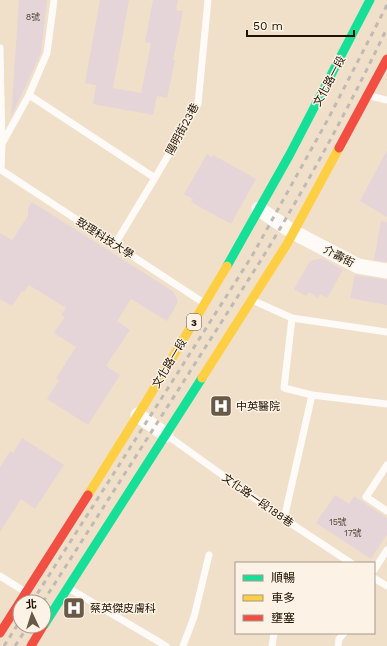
<svg xmlns="http://www.w3.org/2000/svg" width="387" height="646" font-family="'Work Sans','Noto Sans TC',sans-serif">
<rect width="100%" height="100%" fill="#f0dfc9"/>
<!-- building -->
<path fill="#e6d5d8" d="M19 0H47L41 53 11 117Z
M100 0H129L113 88 141 93 151 43 145 42 153 0H178L176 10 183 11 173 60H175L167 98 157 96 153 115 93 104 96 85 85 83Z
M387 150V217L360 201Z
M207 154 212 158 213 155 256 179 231 224 191 202 193 199 184 194Z
M32 202 174 292 177 299V304L167 321 131 299 117 321 130 330 106 366 120 375 88 425 47 399 59 380 56 378 76 347 54 333 65 317 61 315 66 308 29 285 24 292 22 291 12 306 0 299V233L12 240 28 216V208Z
M381 221 387 222V262L374 260Z
M322 258 343 270 327 298 320 294 318 298 309 292 306 296 294 289 310 261Z
M355 275 387 280V305L350 298Z
M22 438 64 465 35 509 21 499 0 532V467L10 451 13 453Z
M335 495 349 504 354 496 387 518V534L371 559 316 523Z"/>
<g fill="none" stroke-linecap="round" stroke-linejoin="round">
<!-- lane -->
<path stroke="#fdfaf7" stroke-width="7" d="M0 48 2 144 1 170 204 303
M29 95 155 178
M370 96 387 100
M3 142 29 95 47 53 54 0
M115 244 155 178 198 104 208 0
M254 301 292 318 387 332
M292 318 284 388 312 395 387 404
M168 436 278 515 351 563
M387 465 366 497 387 511
M284 519 312 395
M374 570 387 550
M0 576 24 591
M374 578 387 586
M70 589 166 646
M183 646 194 617 209 555
M272 646 274 633
M338 646 339 639 344 633"/>
<!-- street -->
<path stroke="#fdfaf7" stroke-width="15" d="M259 209 293 232 358 266 387 271
M138 415 166 435"/>
<!-- fast -->
<path stroke="#16e098" stroke-width="9" d="M227 266 290 154 370 0
M44 625 202 378"/>
<!-- slow -->
<path stroke="#ffcf43" stroke-width="9" d="M202 378 287 244 339 148
M88 495 146 402 227 266"/>
<!-- jam -->
<path stroke="#f24e42" stroke-width="9" d="M339 148 387 59
M0 633 88 495
M31 646 43 626"/>
<!-- rail -->
<path stroke="#bfbab4" stroke-width="3" stroke-dasharray="5 5" stroke-linecap="butt" d="M32 602 252 256 327 121 387 5
M43 602 261 260C307 185 349 108 387 28
M4 646 20 621
M15 646 28 626"/>
</g>
<!-- icons -->
<defs>
<g id="hospital-square" transform="scale(1.15)"><rect x="-9" y="-9" width="18" height="18" rx="4" fill="#695a47" stroke="#fcf2e5"/><path d="M-5-5h3v3.5h4V-5h3V5h-3V1.5h-4V5h-3Z" fill="#fff"/></g>
</defs>
<g fill-rule="evenodd">
<use href="#hospital-square" x="221" y="406"/>
<use href="#hospital-square" x="74" y="608"/>
</g>
<g text-anchor="middle" stroke-width="3" stroke-linejoin="round" paint-order="stroke">
<!-- number labels -->
<g font-size="9" fill="#524437">
<text x="33" y="20">8號</text>
<text x="338" y="525">15號</text>
<text x="353" y="536">17號</text>
</g>
<!-- shield labels -->
<rect fill="#fcf2e5" stroke="#625645" stroke-width="1" x="187" y="314" width="14" height="16" rx="3"/>
<g font-size="10" font-weight="bold" fill="#201301">
<text x="194" y="326">3</text>
</g>
<!-- street labels -->
<g font-size="11" fill="#201301" stroke="#fcf2e5">
<text transform="translate(329 81) rotate(-62)" y="4">文化路一段</text>
<text transform="translate(182 129) rotate(-62)" y="4">陽明街23巷</text>
<text transform="translate(105 238) rotate(33)" y="4">致理科技大學</text>
<text transform="translate(339 256) rotate(28)" y="4">介壽街</text>
<text transform="translate(169 363) rotate(-59)" y="4">文化路一段</text>
<text transform="translate(258 500) rotate(35)" y="4">文化路一段188巷</text>
</g>
<!-- poi labels -->
<g font-size="11" fill="#201301" stroke="#fcf2e5" text-anchor="start">
<text x="236" y="410">中英醫院</text>
<text x="90" y="612">蔡英傑皮膚科</text>
</g>
</g>
<!-- legend -->
<rect x="235" y="562" width="140" height="72" fill="#fcf2e5" stroke="#a4998a"/>
<rect x="243" y="575" width="20" height="6" fill="#16e098" stroke="#a4998a"/>
<text x="271" y="582" font-size="12" fill="#201301">順暢</text>
<rect x="243" y="595" width="20" height="6" fill="#ffcf43" stroke="#a4998a"/>
<text x="271" y="602" font-size="12" fill="#201301">車多</text>
<rect x="243" y="615" width="20" height="6" fill="#f24e42" stroke="#a4998a"/>
<text x="271" y="622" font-size="12" fill="#201301">壅塞</text>
<!-- north arrow -->
<g transform="translate(32 614) rotate(356)"><circle r="19" fill="#fcf2e5" stroke="#a4998a"/>
<path d="M0-3L7 15L0 10L-7 15Z" fill="#695a47"/>
<text y="-6" font-size="11" font-weight="bold" text-anchor="middle" fill="#201301">北</text>
</g>
<!-- scale -->
<path d="M247 30v6h107v-6" fill="none" stroke="#201301" stroke-width="2"/>
<text x="253" y="30" font-size="12" fill="#201301" stroke="#fcf2e5" stroke-width="3" paint-order="stroke">50 m</text>
</svg>
